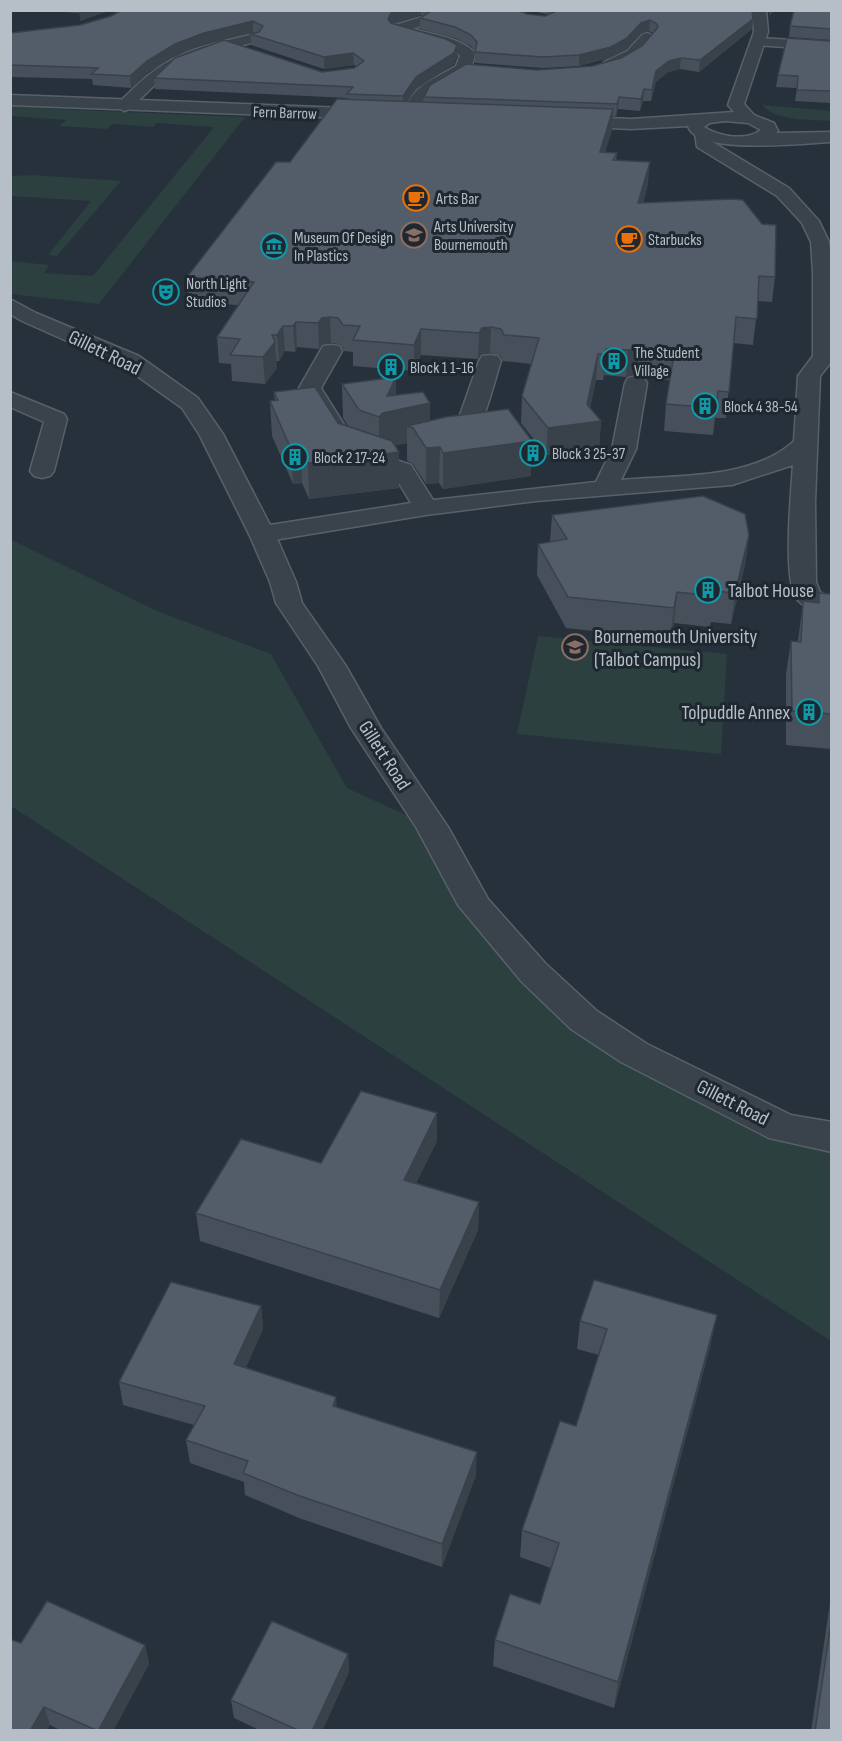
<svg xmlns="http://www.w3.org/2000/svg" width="842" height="1741" font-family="'Sofia Sans Condensed',sans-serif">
<rect width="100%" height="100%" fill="#26313b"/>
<!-- green -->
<path fill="#2b403f" d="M11 105 55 109 245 117 99 304 11 294V261L49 265 44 273 93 276 214 127 157 123 153 127 112 124 107 129 59 126 66 120 11 116Z
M762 105 831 111V121C810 119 777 122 762 105Z
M33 175 121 181 57 256 48 255 91 201 11 196V176Z
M10 539 157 611 271 654 347 788 432 827 475 905 584 1020 831 1137V1341L11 806Z
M538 636 727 654 721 754 517 734Z"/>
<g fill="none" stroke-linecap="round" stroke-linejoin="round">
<!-- minor casing -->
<g stroke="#58616a" stroke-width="3">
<path id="minor" d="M422 17 427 18 429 21 427 24 412 29C431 34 462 38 475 53 473 80 445 79 428 94 421 101 421 111 416 119L410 121 402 116C413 84 430 82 456 66L460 55 447 48 392 32 390 29 392 26Z
M648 33 655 37C646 52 624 73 604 68L602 65 604 62 627 51 643 34Z
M254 34 261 38 259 41 216 52 185 63 163 77 130 109 124 111 116 106C122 99 129 93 136 86 172 51 207 45 254 34Z
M758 38 832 42V50L753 45 751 42Z
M703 129 709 131 711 141 789 188 819 221 829 242 832 261V361L820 376 815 502 816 582 820 592 832 599V619C820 616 803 608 796 598 783 578 791 493 793 465L732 485 536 501 426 515 262 542 253 539 249 534 199 434 182 408 123 366 22 321 10 314V299L36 313 139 356 198 398 223 434 270 525 411 503 394 475 341 457 299 388 323 346 331 345 339 346 342 351 321 388 358 447 411 465 433 500 596 482 612 449 625 383 628 378 636 376 644 378 647 383 636 449 621 480C676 475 752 480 794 441L798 376 813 356V273L811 242 802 223 777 196 697 147 695 134Z
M490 355 498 356 501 361C494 381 483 435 464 446 456 450 445 450 437 448L433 443 437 438 448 435 455 429 479 361 482 356Z
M10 392 64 414 67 419 54 471 50 476 42 478 34 476 30 471 44 422 10 407Z"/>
</g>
<!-- tertiary casing -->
<g stroke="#58616a" stroke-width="3">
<path id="tertiary" d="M752 10H766L768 32 744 104 754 115 774 123 778 131 776 133 832 132V142C806 143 696 156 688 126L631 129 567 126 559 121 567 116 631 119 734 112 728 105 754 32ZM725 121 748 123 761 130C746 141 720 137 704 127L710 123Z
M10 95 371 109 379 114 371 119 10 105Z
M262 526 271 529 275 534 296 582 302 603 346 666 381 728 448 827 488 899 546 964 597 1011 647 1044 791 1115 832 1122V1152L769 1138 621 1062 571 1029 522 982 458 905 416 827 351 728 318 666 276 603 270 582 249 534 253 529Z"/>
</g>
<!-- minor -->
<use href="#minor" fill="#3a434c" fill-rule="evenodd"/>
<!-- tertiary -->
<use href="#tertiary" fill="#3a434c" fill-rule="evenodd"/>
</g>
<!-- wall -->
<path fill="#47505a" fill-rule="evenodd" d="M28 10H110L80 21V13Z
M122 10H517L527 14 545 16 549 15 529 10H752L753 19 752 29 699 72 680 69 668 72 656 82 651 101H643L640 111 618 109 616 116H613L612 130 605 152 617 153 616 160 648 184 643 203 775 277 772 302 758 301 753 345 733 343 726 418H715L713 435 664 431 666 404 670 380 647 378 637 374 626 377 604 375 603 380H596L590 408 601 421 599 448 546 455 521 423 522 396 532 364 503 361 500 355 490 353 482 354 478 359 421 355 414 371 353 366V352L344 351 339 344 331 343 323 344 319 349 297 347 295 352 285 351 279 361H276L277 368 265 384 232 381 231 364 219 363 217 337 238 305 189 302 187 277 348 98 155 89 154 78 322 72 354 68 356 66 354 65 324 69 251 45V34L255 33 253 32 205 44 176 55 148 72 131 88 93 85 92 79 10 77V33L80 25 111 16ZM421 15H424L420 18V29L455 38 471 46 475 51V63L543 68 579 66 610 58 627 49 640 34 649 31 653 33 642 46 621 58 592 66 537 70 424 97V102L407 101 416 89 454 64 457 56 392 24Z
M831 10V40L789 37 790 26Z
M831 41V103L795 101 797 88 776 87 778 75Z
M396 377V395L430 403V421L531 476 443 489 439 483 426 484 413 464 407 461V443L395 445 399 452V488L309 499 302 483 293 484 272 436 270 401H275L274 392 338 423 348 426 343 418 342 384Z
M552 515 749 535 745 565 731 624 711 622 710 627 674 623 670 639 566 628 537 575 538 544 550 542Z
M819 593 831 594V749L786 745V674L791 641H798L803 601 818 603Z
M437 1113V1141L416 1183 479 1202 478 1230 439 1318 200 1241 196 1213 321 1163Z
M261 1306 263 1329 246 1367 337 1407 476 1475 442 1567 299 1518 245 1495 244 1482 190 1463 186 1440 194 1425 123 1405 119 1382Z
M580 1321 711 1343 614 1708 493 1666 495 1640 540 1604 551 1568 520 1557 522 1530 576 1426 599 1355 577 1349Z
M831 1596V1731H811Z
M21 1643 145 1645 149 1664 113 1731H62L50 1725 46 1731H10Z
M348 1654 349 1672 322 1731H261L234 1718 231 1700Z"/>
<!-- shaded-wall -->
<path fill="#39414a" d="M79 10H110L80 21Z
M400 10H421V15L391 24 388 19 391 13Z
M769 10H776L769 16Z
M753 19 752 29 699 72 700 60Z
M650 20 649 31 640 34 627 49 610 58 579 66V55L641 23Z
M253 21V32L205 44 176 55 148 72 131 88 130 76 147 61 175 44 204 33Z
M457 45V56L454 64 416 89 403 108V96L416 77Z
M353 53 354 65 324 69V57Z
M681 58 680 69 668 72 656 82 651 101 652 90 656 71 669 61Z
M644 89 643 101 640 111 641 99Z
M619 97 618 109 616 116 617 104Z
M613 109 612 130 599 174 600 152Z
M650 162 648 184 637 226 638 203Z
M330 317 331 343 323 344 319 349 318 323 322 318Z
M296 322 297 347 295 352 293 326Z
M283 326 285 351 279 361 277 335Z
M491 327 490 353 482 354 478 359 479 333 482 328Z
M421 329V355L414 371V345Z
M275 342 277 368 265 384 263 357Z
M639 348 637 374 626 377 628 350Z
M606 349 604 375 603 380 604 354Z
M598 354 596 380 587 423 601 421 599 448 546 455 548 428 587 404Z
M396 377V410L430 403V438L407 426V443L384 448 379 452V417Z
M532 441 531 476 443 489V453Z
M301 447 302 483 293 484 291 449Z
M440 447 439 483 426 484V448Z
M399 452V488L309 499 308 463Z
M749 535 745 565 731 624 735 593Z
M677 592 674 623 670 639 674 608Z
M437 1113V1141L404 1208V1180Z
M479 1202 478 1230 439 1318 440 1290Z
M261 1306 263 1329 237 1387 234 1364Z
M717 1315 711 1343 614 1708 618 1682Z
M336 1397 338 1420 333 1406Z
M477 1452 476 1475 442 1567V1544Z
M145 1645 149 1664 113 1731H98Z
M348 1654 349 1672 322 1731H312Z
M44 1707 50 1725 46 1731H30Z"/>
<!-- building -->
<path fill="#525d69" stroke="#39414a" stroke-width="1.5" d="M122 10H400L391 13 388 19 391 23 446 39 457 45 454 53 416 77 403 96 347 94 353 87 154 78 175 58 224 40 322 72 354 68 364 61 353 53 324 57 251 34 259 32 263 26 253 21 204 33 175 44 147 61 130 76 91 74 98 68 10 65V33L80 25 111 16Z
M430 10H517L527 14 545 16 559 10H752L753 19 700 60 681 58 669 61 656 71 652 90 644 89 641 99 619 97 617 104 424 97 430 85 466 64 537 70 592 66 621 58 642 46 658 27 657 24 650 20 641 23 627 38 611 47 579 55 543 57 475 52 477 42 471 35 455 27 420 18 431 11Z
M794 10H831V29L790 26Z
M787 38 831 41V91L797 90 798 76 778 75Z
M337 99 613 109 600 152 617 153 613 160 650 162 638 203 732 199 743 200 762 224 776 225 775 277 759 276 757 319 736 317 729 392 718 391 716 408 666 404 674 354 649 352 639 348 628 350 606 349 604 354H598L587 404 601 421 548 428 522 396 539 338 504 335 501 329 491 327 482 328 479 333 421 329 414 345 353 340 360 326 343 325 338 318 330 317 322 318 318 323 296 322 293 326H283L277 335H272L275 342 263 357 230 355 240 339 217 337 254 282 187 277 276 162H290Z
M396 377 387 396 423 392 430 403 383 413 379 417 359 410 342 384Z
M315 387 338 423 392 441 399 452 308 463 301 447 291 449 270 401 278 400 274 392Z
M508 409 532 441 443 453 440 447 426 448 413 428 407 426 446 417Z
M703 496 745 514 749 535 735 593 715 591 714 596 677 592 674 608 568 597 538 544 567 539 552 515Z
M819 593 831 594V714L792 711 791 641 801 642 803 601 819 603Z
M361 1091 437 1113 404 1180 479 1202 440 1290 196 1213 241 1139 321 1163Z
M594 1280 717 1315 618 1682 495 1640 510 1594 540 1604 559 1543 522 1530 560 1421 576 1426 607 1329 580 1321Z
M171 1282 261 1306 234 1364 336 1397 333 1406 477 1452 442 1544 297 1495 243 1473 248 1461 186 1440 205 1406 119 1382Z
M47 1601 145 1645 98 1731 44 1707 30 1731H10V1639L21 1643Z
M272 1621 348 1654 312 1731H300L231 1700Z
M831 1623V1731H815Z"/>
<!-- icons -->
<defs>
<g id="cafe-ring" transform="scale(1.35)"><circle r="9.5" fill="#1f2831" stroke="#e8710a" stroke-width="1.5"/><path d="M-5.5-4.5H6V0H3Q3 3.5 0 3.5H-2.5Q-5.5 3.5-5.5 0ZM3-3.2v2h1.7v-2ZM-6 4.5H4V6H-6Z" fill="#e8710a"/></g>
<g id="university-ring" transform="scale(1.35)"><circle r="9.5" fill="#1f2831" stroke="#8d6e63" stroke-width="1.5"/><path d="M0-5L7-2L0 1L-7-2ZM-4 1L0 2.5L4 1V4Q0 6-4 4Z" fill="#8d6e63"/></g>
<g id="museum-ring" transform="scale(1.35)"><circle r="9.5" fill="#1f2831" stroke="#0f9aa8" stroke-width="1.5"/><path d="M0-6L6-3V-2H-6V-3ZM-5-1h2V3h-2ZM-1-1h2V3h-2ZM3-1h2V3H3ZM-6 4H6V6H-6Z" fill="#0f9aa8"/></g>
<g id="theatre-ring" transform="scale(1.35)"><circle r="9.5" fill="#1f2831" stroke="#0f9aa8" stroke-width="1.5"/><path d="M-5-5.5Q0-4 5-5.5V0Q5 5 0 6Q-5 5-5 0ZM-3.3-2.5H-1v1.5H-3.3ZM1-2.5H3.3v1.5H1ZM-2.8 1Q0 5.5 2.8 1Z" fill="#0f9aa8"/></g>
<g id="building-ring" transform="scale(1.35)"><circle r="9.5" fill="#1f2831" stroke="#0f9aa8" stroke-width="1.5"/><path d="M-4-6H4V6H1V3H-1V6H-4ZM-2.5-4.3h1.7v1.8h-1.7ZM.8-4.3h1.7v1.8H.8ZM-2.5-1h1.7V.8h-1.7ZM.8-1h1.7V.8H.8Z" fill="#0f9aa8"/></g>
</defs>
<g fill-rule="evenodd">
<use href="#cafe-ring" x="416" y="198"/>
<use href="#university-ring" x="414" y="235"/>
<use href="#cafe-ring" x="629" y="239"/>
<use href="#museum-ring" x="274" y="246"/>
<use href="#theatre-ring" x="166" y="292"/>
<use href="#building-ring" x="614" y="361"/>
<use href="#building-ring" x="391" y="367"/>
<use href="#building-ring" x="705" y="406"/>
<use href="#building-ring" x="533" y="453"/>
<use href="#building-ring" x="295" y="457"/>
<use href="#building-ring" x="708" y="590"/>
<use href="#university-ring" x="575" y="647"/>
<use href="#building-ring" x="809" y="712"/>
</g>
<g text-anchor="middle" stroke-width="6" stroke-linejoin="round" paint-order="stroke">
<!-- far-street labels -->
<g font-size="16" fill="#b6bec7" stroke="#1f2831">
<text transform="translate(285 112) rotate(2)" y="6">Fern Barrow</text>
</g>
<!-- far-poi labels -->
<g font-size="16" fill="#b6bec7" stroke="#1f2831" text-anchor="start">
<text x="436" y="204">Arts Bar</text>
<text x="434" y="232">Arts University<tspan x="434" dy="18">Bournemouth</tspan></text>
<text x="294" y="243">Museum Of Design<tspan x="294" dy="18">In Plastics</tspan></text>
<text x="648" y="245">Starbucks</text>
<text x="186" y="289">North Light<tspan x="186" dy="18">Studios</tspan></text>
<text x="634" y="358">The Student<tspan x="634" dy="18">Village</tspan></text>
<text x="410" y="373">Block 1 1-16</text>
<text x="724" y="412">Block 4 38-54</text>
<text x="552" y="459">Block 3 25-37</text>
<text x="314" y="463">Block 2 17-24</text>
</g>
<!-- street labels -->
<g font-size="20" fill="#b6bec7" stroke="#1f2831">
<text transform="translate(105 352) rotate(26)" y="7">Gillett Road</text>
<text transform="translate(385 755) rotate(57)" y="7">Gillett Road</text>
<text transform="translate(733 1102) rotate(27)" y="7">Gillett Road</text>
</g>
<!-- poi labels -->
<g font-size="20" fill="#b6bec7" stroke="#1f2831" text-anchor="start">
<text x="728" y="597">Talbot House</text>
<text x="594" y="643">Bournemouth University<tspan x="594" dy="23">(Talbot Campus)</tspan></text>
<text x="790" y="719" text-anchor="end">Tolpuddle Annex</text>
</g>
</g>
<!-- border -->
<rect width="842" height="1741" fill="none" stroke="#b6bec7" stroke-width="24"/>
</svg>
